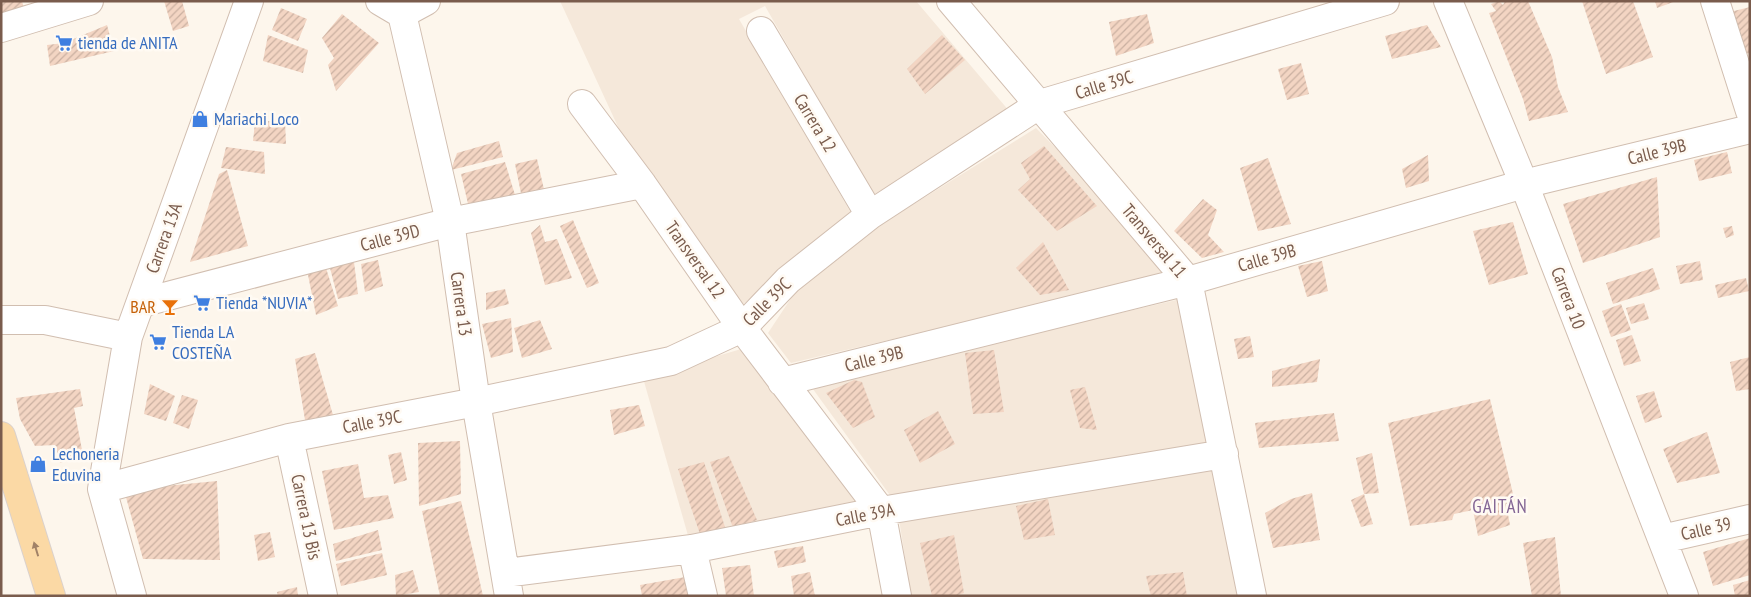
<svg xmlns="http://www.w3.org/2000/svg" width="1751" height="597" font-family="'PT Sans Narrow',sans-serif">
<defs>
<pattern id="building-hatch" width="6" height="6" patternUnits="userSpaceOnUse" patternTransform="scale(1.25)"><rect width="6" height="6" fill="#f3d5c3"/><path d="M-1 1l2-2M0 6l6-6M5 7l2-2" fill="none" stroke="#cab0a1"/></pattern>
</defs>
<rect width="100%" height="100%" fill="#fdf6ec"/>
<!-- residential -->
<path fill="#f5e8da" d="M560 1H916L1010 112 873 195 765 6 739 19 851 213 742 305 625 142Z
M1036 128 1178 272 791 363 768 333 811 268Z
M1185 298 1215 443 892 498 810 385Z
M748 347 870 505 689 539 643 378Z
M1216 467 1246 596H911L899 519Z"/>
<!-- building -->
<path fill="url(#building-hatch)" d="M1 1H22L27 20 1 23Z
M164 1H182L189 26 173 31Z
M1499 1 1503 5 1505 1H1528L1552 57 1558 87 1568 112 1529 121 1523 99 1489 13 1496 11 1491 4Z
M1582 1H1633L1653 57 1606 74Z
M1655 1H1676L1657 8Z
M1750 7V53L1740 55 1730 12Z
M281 8 307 19 298 41 272 30Z
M342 14 379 43 336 91 328 65 334 58 322 38Z
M1147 14 1154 43 1116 56 1109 22Z
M107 25 114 51 50 66 47 45 64 43Z
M1427 25 1441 47 1392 59 1385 36Z
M268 35 308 50 303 73 263 61Z
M942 35 965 60 925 94 907 69Z
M1301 63 1309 94 1287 100 1278 69Z
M285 120 286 144 253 141 255 122Z
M499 141 503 157 451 170 457 153Z
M1044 146 1097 206 1057 231 1018 190 1030 179 1021 163Z
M226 147 264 152 265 174 221 168Z
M1727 152 1732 173 1699 181 1694 160Z
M1428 155 1429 181 1406 188 1402 169Z
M1268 158 1291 224 1258 231 1240 168Z
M537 159 546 198 523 203 515 164Z
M505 162 515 195 469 208 461 174Z
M227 170 248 246 190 262 219 174Z
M1657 177 1660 237 1583 263 1563 204Z
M1203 199 1217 210 1208 235 1224 252 1202 258 1174 231Z
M573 220 599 283 587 288 560 226Z
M1513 222 1528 274 1489 285 1473 231Z
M540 225 545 242 557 239 572 278 545 285 531 233Z
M1732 226 1734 235 1726 238 1723 228Z
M1043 242 1069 290 1040 295 1016 268Z
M378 260 383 286 365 292 361 264Z
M1322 261 1328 291 1307 297 1298 266Z
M1700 261 1703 280 1680 284 1676 266Z
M354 262 358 294 338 299 330 268Z
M325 265 338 306 316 315 307 270Z
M1653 268 1660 289 1613 304 1606 283Z
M1746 278 1749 291 1718 298 1715 285Z
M505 289 509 304 486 310V293Z
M1644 303 1649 319 1631 324 1626 308Z
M1621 304 1631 330 1611 337 1602 311Z
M511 318 513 352 491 358 482 324Z
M540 320 552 349 522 358 514 328Z
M1632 335 1641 361 1624 366 1616 340Z
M1250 336 1254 357 1238 359 1234 339Z
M994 350 1004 412 973 414 965 353Z
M315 353 333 415 306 426 295 359Z
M1750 357V389L1736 391 1730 362Z
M1320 359 1317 382 1272 387V371Z
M854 380 862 382 875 417 853 428 826 393Z
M150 384 175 396 166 421 144 414Z
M1085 387 1097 430 1080 428 1070 390Z
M80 389 83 406 74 408 83 455 60 463 55 445 35 446 20 419 16 398Z
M1654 391 1662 417 1645 423 1636 396Z
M182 395 198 400 189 429 173 423Z
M1490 399 1515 502 1506 504 1510 525 1478 536 1473 510 1454 514 1452 520 1410 526 1388 423Z
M639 405 645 426 614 435 610 410Z
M938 411 955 444 920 463 904 430Z
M1334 413 1339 441 1259 448 1255 423Z
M1707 432 1720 473 1677 483 1663 449Z
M460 441 461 494 419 506 418 443Z
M401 452 407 480 394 484 388 455Z
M1372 453 1379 493 1364 494 1356 458Z
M729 456 757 520 733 528 710 462Z
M704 462 726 530 701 537 678 469Z
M358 464 364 498 388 495 394 518 334 530 322 471Z
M217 481 220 560 143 559 124 490Z
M1312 493 1320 540 1273 548 1265 513 1291 499Z
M1364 494 1373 524 1361 527 1351 500Z
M1048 499 1055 535 1024 540 1016 506Z
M461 501 474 556 483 596H440L422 511Z
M378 530 382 550 336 561 333 544Z
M270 532 275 557 258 561 254 535Z
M954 535 964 593 954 596H932L920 543Z
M1555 537 1561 596H1532L1523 543Z
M1750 538V575L1713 586 1703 552Z
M803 546 806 562 778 568 774 551Z
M382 553 387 575 341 586 336 564Z
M750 565 754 596H726L722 568Z
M413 570 419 592 396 596 395 575Z
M810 572 815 596H794L791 576Z
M1183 572 1187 596H1151L1146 576Z
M691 576 695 596H642L640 585Z
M1750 580V596H1735L1733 585Z
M297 587 298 596H278L277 592Z"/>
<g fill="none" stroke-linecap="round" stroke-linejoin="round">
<!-- minor casing -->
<g stroke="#d1beb0" stroke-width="30">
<path id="minor" d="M380 1 402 14
M951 1 1188 281 1252 596
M1448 1 1524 184 1684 596
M1715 1 1750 111
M402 14 450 222 476 402 509 596
M402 14 426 1
M1 28 89 1
M761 31 870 215
M582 104 642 184 742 328 881 511 897 596
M141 303 450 222 642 184
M1 320H45L128 337
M782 382 1188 281 1524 184 1750 129
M289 438 323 596
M102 489 289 438 476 402 671 361 742 328 788 280 870 215 1040 104 1385 1
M1662 539 1750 519
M692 549 703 596
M506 573 692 549 881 511 1224 454
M132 596 102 489 128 337 249 1"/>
</g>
<!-- major casing -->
<g stroke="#dad1cd" stroke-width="30">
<path id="major" d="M1 436 51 596"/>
</g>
<!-- minor -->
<use href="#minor" stroke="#fff" stroke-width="28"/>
<!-- major -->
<use href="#major" stroke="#fbd9a5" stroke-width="28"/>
</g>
<!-- one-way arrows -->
<defs><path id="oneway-solid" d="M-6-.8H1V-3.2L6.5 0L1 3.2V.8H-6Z" transform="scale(1.25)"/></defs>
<use fill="#a18267" href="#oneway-solid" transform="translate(36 549) rotate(-107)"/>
<!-- icons -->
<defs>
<g id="supermarket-bare" transform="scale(1.35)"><path d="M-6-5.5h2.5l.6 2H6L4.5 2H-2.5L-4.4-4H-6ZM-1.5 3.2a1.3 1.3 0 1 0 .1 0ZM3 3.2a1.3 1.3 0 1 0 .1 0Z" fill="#3f7fe0" stroke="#fffaf3" stroke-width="2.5" paint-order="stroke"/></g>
<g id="shop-bare" transform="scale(1.35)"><path d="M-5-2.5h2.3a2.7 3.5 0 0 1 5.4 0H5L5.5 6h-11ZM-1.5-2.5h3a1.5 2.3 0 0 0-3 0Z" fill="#3f7fe0" stroke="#fffaf3" stroke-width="2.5" paint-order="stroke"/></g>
<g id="bar-bare" transform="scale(1.35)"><path d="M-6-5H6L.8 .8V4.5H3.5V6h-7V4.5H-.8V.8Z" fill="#e8710a" stroke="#fffaf3" stroke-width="2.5" paint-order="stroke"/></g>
</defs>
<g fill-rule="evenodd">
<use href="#supermarket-bare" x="64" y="43"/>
<use href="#shop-bare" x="200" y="119"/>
<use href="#supermarket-bare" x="202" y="303"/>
<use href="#bar-bare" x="170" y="307"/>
<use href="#supermarket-bare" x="158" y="342"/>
<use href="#shop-bare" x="38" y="464"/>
</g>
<g text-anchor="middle" stroke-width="5" stroke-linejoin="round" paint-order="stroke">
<!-- shop labels -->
<g font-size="18" fill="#366cbe" stroke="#fffaf3" text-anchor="start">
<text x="78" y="49">tienda de ANITA</text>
<text x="214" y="125">Mariachi Loco</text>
<text x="216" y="309">Tienda *NUVIA*</text>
<text x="172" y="338">Tienda LA<tspan x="172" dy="21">COSTEÑA</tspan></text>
<text x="52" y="460">Lechoneria<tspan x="52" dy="21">Eduvina</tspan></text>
</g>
<!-- street labels -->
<g font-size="18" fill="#7a5c4d" stroke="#fffaf3">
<text transform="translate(1104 85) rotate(-17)" y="6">Calle 39C</text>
<text transform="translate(815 123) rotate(59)" y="6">Carrera 12</text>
<text transform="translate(1657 152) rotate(-14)" y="6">Calle 39B</text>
<text transform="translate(164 238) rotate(-70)" y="6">Carrera 13A</text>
<text transform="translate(390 238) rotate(-15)" y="6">Calle 39D</text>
<text transform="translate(1154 241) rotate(50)" y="6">Transversal 11</text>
<text transform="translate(1267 258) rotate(-16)" y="6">Calle 39B</text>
<text transform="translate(695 260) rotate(55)" y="6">Transversal 12</text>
<text transform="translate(1568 298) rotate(69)" y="6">Carrera 10</text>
<text transform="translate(767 302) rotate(-45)" y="6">Calle 39C</text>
<text transform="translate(461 304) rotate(82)" y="6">Carrera 13</text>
<text transform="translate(874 359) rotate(-14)" y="6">Calle 39B</text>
<text transform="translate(372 422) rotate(-11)" y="6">Calle 39C</text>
<text transform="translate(865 515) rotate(-11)" y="6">Calle 39A</text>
<text transform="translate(306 517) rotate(78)" y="6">Carrera 13 Bis</text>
<text transform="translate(1706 529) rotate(-13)" y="6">Calle 39</text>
</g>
<!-- food labels -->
<g font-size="18" fill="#c56008" stroke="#fffaf3" text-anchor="end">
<text x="156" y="313">BAR</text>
</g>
<!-- neighbourhood labels -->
<g font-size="19" letter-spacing="1" fill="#846695" stroke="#fffaf3">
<text x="1500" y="513">GAITÁN</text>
</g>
</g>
<!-- border -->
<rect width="1751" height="597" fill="none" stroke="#7a5c4d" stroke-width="5"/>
</svg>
